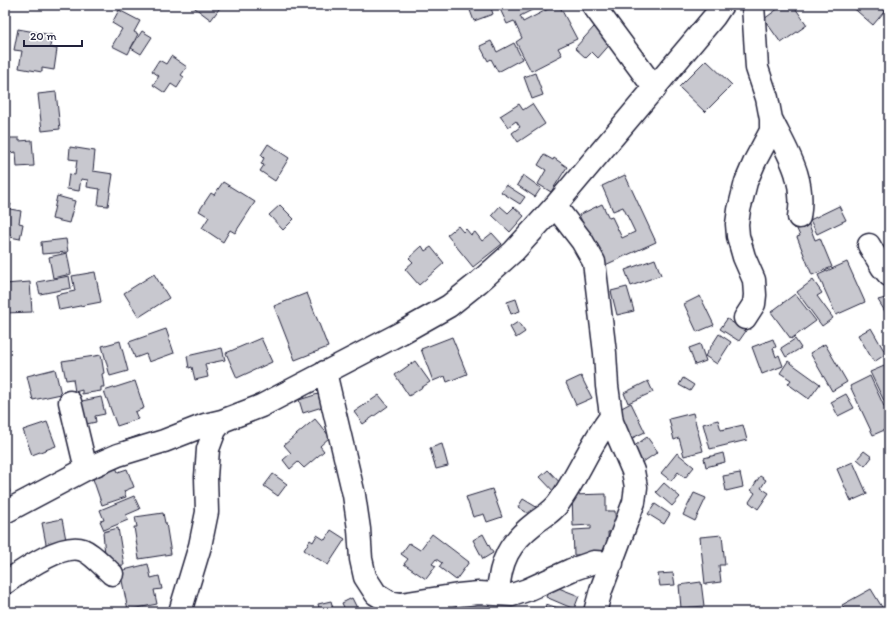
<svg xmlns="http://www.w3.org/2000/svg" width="894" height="617" font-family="Itim,sans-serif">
<rect width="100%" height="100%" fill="#fff"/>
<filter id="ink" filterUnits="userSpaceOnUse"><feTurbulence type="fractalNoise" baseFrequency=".025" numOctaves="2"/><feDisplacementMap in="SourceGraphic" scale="8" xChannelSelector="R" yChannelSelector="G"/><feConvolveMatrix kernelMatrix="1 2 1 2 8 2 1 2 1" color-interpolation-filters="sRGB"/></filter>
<g filter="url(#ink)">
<!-- building -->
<path fill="#c8c8cf" stroke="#22223b" d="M191 5H222L211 20Z
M447 5H457L448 8Z
M468 5H490L493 14 474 21Z
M494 5H503L496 9Z
M508 5H542L520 16 523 22 556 5H559L577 39 558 48 562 55 531 71 516 42 522 38 514 21 507 24 500 9Z
M783 5H793L807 25 781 43 764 19Z
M850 5H889V6L873 25Z
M119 10 140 21 134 32 138 34 128 54 112 46 122 29 112 23Z
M594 27 612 42 598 58 592 52 586 58 575 48Z
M18 29 52 35 50 47 57 49 54 70 42 68V72L19 68 22 51 14 50Z
M142 31 152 37 141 54 131 48Z
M491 41 497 52 514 43 522 59 498 72 491 59 488 61 480 46Z
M171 56 187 67 181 75 184 77 177 88 171 84 165 93 153 85 159 76 152 71 159 60 166 64Z
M706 60 732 85 705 112 679 87Z
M535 73 543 95 532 99 524 77Z
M56 92 60 129 42 131 38 94Z
M519 104 523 110 532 104 545 124 518 142 512 133 520 127 516 121 508 127 500 116Z
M8 138H19V141L32 140 34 166 17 167 16 152 9 153Z
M268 144 289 158 275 181 260 171 264 165 261 164 264 158 261 155Z
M70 147 95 151 93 171 113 174 108 206 98 205 100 189 87 187 88 180 81 179 79 191 67 189 69 174 75 175 77 160 69 159Z
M544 155 553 160 554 158 567 167 551 192 538 184 546 170 538 165Z
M523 175 541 188 535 197 517 185Z
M625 175 656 242 603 266 579 215 602 204 609 218 612 217 622 238 635 232 623 207 613 211 602 186Z
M223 182 255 202 235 233 230 230 223 242 202 228 209 217 199 211 211 193 214 195Z
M506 185 525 197 520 204 501 192Z
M57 196 75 201 69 223 52 219Z
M5 203 11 204 10 209 21 211 19 223 23 224 20 239 10 237V234L5 233Z
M280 205 294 219 283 230 269 215Z
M500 206 508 213 514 207 524 216 510 232 492 215Z
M839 206 846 220 817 234 810 220Z
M808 222 815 240 820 238 832 267 812 275 797 237 800 236 796 227Z
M458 226 463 232 466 229 471 235 475 232 482 241 492 233 502 244 473 267 447 235Z
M66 239 68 252 42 254 41 242Z
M422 246 425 251 431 247 444 263 419 285 405 269 413 262 409 258Z
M67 253 71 274 53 278 49 257Z
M655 259 661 275 631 286 625 270Z
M847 262 865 302 836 315 818 275Z
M95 272 101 302 59 310 56 295 75 291 72 276Z
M154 274 169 298 139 317 124 293Z
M69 276 71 288 40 294 37 282Z
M813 280 822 293 817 296 833 318 822 326 797 292Z
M30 282 32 312 5 313V284Z
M627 287 634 311 617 315 611 291Z
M307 293 328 347 295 360 274 306Z
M795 294 816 321 791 339 771 312Z
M700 296 714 325 697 332 684 304Z
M889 297V318L878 300Z
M516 299 520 311 511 314 507 302Z
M727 319 746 331 739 341 720 329Z
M518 322 525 332 516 338 510 327Z
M871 328 886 354 874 362 858 335Z
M166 329 174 353 149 362 146 354 135 358 129 342Z
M719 334 731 342 717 364 705 356Z
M452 337 467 374 447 382 445 376 433 381 421 349Z
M261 338 272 362 237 378 226 353Z
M773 339 776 347 773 348 776 357 779 355 783 366 762 374 752 347Z
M795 339 801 348 786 357 781 348Z
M120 341 128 371 110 376 102 346Z
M700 344 706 361 695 365 689 348Z
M825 344 847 382 832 391 810 353Z
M222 348 225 360 205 364 208 377 195 380 192 367 189 368 187 356Z
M101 355 104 373 102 374 104 387H101V391L82 394V390L75 392 73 379 66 380 62 361Z
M415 361 430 382 409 396 395 375Z
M788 361 820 384 809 399 788 384 791 380 780 373Z
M889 364V404L886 405 870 372Z
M55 369 61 394 33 400 27 376Z
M581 376 592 398 576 405 566 383Z
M870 376 889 417V428L873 435 850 386Z
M683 378 694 385 690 391 679 385Z
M135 381 144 408 135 412 138 419 117 426 104 391Z
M648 381 653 392 628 403 624 393Z
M318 394 322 407 303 413 299 400Z
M846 394 854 408 838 416 831 402Z
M379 395 388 406 363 424 354 412Z
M101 397 105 414 95 416 96 422 82 425 77 402Z
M631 403 645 432 628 440 614 412Z
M693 413 703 451 684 456 679 438 674 440 669 419Z
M315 419 330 437 320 446 324 451 304 468 298 462 290 469 283 460 291 453 284 445Z
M718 420 721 430 743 425 747 440 710 449 703 424Z
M47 422 56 446 32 455 23 430Z
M140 435 142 442 125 447 123 441Z
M647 437 658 452 640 464 629 450Z
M442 444 448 466 436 469 430 448Z
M864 451 872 457 865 466 857 459Z
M677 453 694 467 685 478 678 472 671 481 661 473Z
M723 453 725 462 706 467 704 458Z
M853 462 867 494 851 501 837 469Z
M115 465 118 472 127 469 134 487 124 491 126 497 102 505 91 473Z
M548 470 565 488 557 495 540 477Z
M740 473 743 487 726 491 723 476Z
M273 474 287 484 278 496 264 486Z
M760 476 766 480 761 488 769 493 758 509 749 502 755 493 751 490Z
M5 479 10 492 5 494Z
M664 483 680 497 672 506 656 492Z
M492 489 502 517 487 522 484 514 473 517 466 497Z
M694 493 706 498 695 521 683 515Z
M606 494V511H615L616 532H608L609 555H574L573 530 591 529V525L573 526 572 495Z
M134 496 140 509 126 515 128 520 104 530 100 521 104 520 100 510Z
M523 499 538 508 532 516 518 507Z
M655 504 670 514 664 524 648 514Z
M163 513 165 523H166L171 554 139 559 134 527H137L135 517Z
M62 519 67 545 47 549 42 523Z
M118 528 124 565 106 566 103 532Z
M331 530 345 539 328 565 304 550 310 540 313 542 317 535 325 540Z
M432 534 469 562 456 580 439 567 442 563 436 559 432 564 436 566 426 579 404 564 408 559 401 554 409 543 420 550Z
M483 534 493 553 483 559 473 540Z
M722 535 725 565H719L721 582 705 584 700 537Z
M148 564 151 578 159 576 162 589 154 590 157 604 128 610 120 571Z
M673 573 675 585 660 586 658 574Z
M701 582 704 606 681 608 679 585Z
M551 585 579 596 574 609 546 597Z
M871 589 885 612H840L845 610 842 605Z
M352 598 358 610 354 612H346L342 603Z
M331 601 334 612H320L318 604Z
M546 604 570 612H544Z"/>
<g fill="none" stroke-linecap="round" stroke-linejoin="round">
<!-- minor casing -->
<g stroke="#22223b" stroke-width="25">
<path id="minor" d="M593 5 655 89
M771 119C787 152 806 178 799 217
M555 206 582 241 594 262 605 353 607 386 612 422 633 471 636 487 634 502 601 590 595 612
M869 245 882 267 889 275
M745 318 754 304 755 295 754 280 744 257 738 236 737 224 739 210 746 182 755 161 771 131V119L767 98 757 68 753 5
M325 372 354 495 359 529 361 559 365 577 376 594 389 602 401 604 458 595 479 593 512 595 527 590 571 570 594 562 612 563
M70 402 86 469
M5 512 86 469 118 455 164 441 205 425 222 421
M5 583C21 572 62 542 83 550 93 554 104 567 112 574
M498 593C500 561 509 543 535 523 544 516 554 511 560 501 579 474 591 442 611 417
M180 612 200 546 207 512 206 477 208 449 215 430 222 421 261 406 401 333 449 306 479 282 514 251 555 206 714 17 722 5"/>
</g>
<!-- minor -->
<use href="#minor" stroke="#fff" stroke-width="22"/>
</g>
</g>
<!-- margin -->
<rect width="894" height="617" fill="none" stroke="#fff" stroke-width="20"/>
<rect x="10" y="10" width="874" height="597" fill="none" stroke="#22223b" stroke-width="1.5" filter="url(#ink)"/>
<!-- scale -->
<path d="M24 40v6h58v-6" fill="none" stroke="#22223b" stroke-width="2"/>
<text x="30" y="40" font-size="12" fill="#22223b" stroke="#ffffff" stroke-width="3" paint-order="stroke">20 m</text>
</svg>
